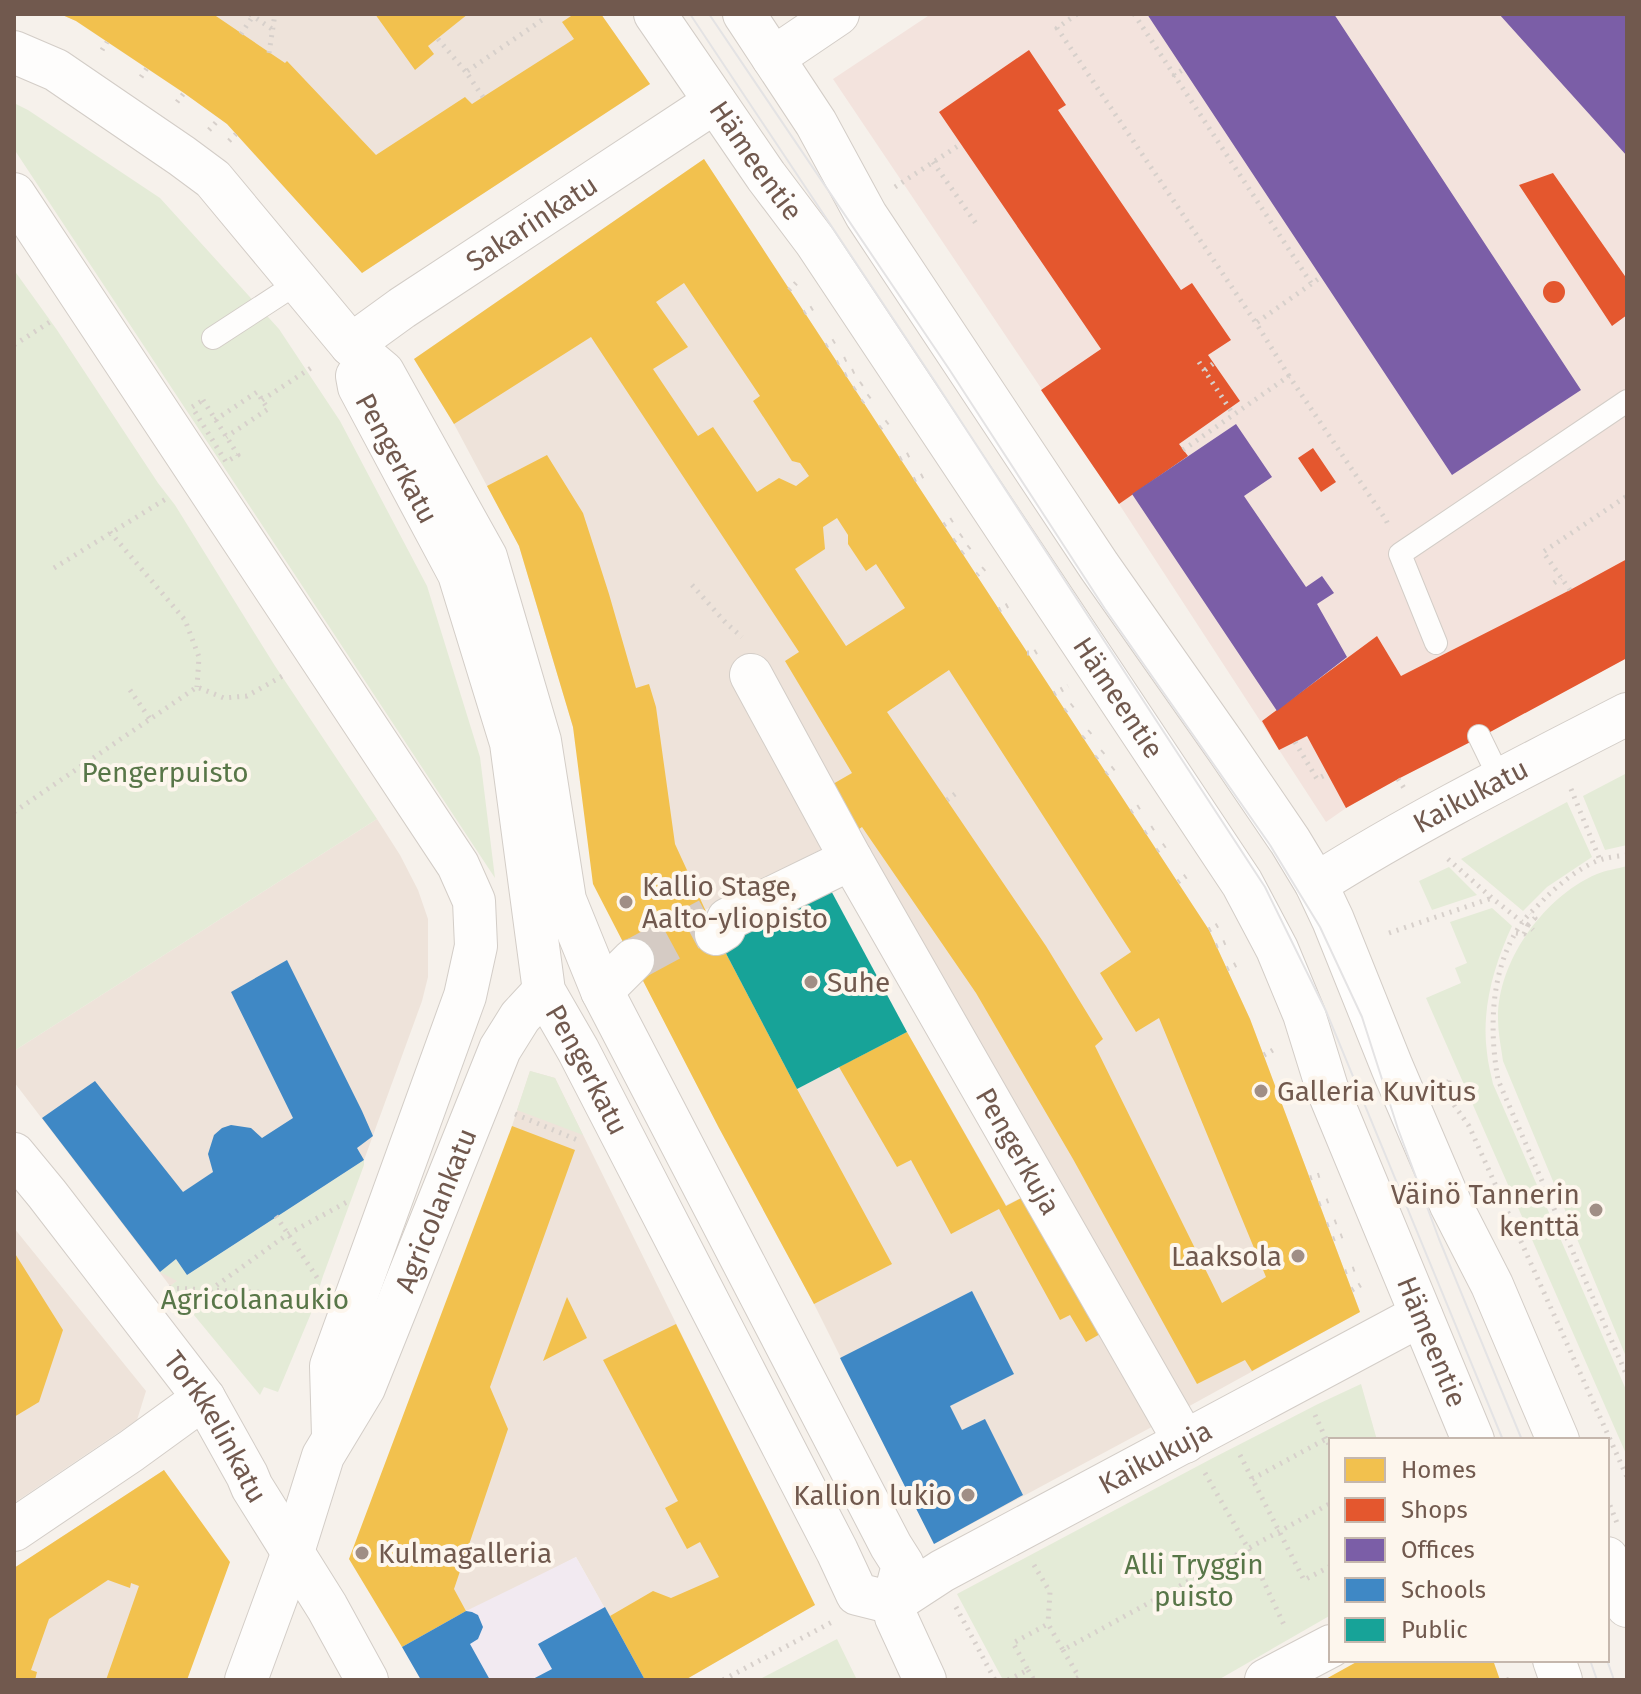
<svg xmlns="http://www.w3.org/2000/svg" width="1641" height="1694" font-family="'Fira Sans',sans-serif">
<rect width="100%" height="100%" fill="#f6f1eb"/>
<!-- residential -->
<path fill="#eee3da" d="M60 14H601L650 84 362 273 227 124 184 93 76 21Z
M704 159 1209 930 1250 1019 1360 1312 1184 1409 831 844 705 910 716 934 797 1089 907 1032 1006 1205 1031 1193 1161 1422 934 1544 814 1304 719 1128 628 951 573 727 519 546 454 424 414 359Z
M377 819 400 855 418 890 428 919V977L422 1001 364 1160 170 1286 14 1082V1051Z
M530 1071 555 1078 815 1605 685 1680H645L576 1557 402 1647 512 1126Z
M14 1228 146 1391 137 1420 14 1503Z
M164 1470 187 1680H14V1568Z"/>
<!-- commercial -->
<path fill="#f3e3dd" d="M931 14H1627V658L1398 779 1346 808 1326 822 1119 504 833 79Z"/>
<!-- education -->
<path fill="#f2eaf1" d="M576 1557 645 1680H421L402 1647 466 1611Z"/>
<!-- green -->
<path fill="#e4ebd7" d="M14 103 28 110 160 198 279 329 340 421 427 586 480 757 495 878 14 149Z
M14 270 57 330 158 483 175 505 275 666 377 819 14 1051Z
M1627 773V845L1605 850 1583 796Z
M1567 802 1592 857 1547 887 1523 911 1461 859Z
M1627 866V1359L1503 1061C1501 1047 1498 1033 1498 1019 1497 961 1545 896 1597 874 1606 870 1617 869 1627 866Z
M1449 867 1477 895 1432 910 1419 881Z
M1492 908 1512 926C1494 965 1481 1009 1487 1053 1488 1064 1491 1074 1493 1084L1627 1392V1456L1426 998 1461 983 1455 968 1467 963 1450 922Z
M530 1071 555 1078 583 1135 517 1110Z
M364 1160V1165L323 1276 312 1311 278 1392 264 1387 260 1395 170 1286 177 1281 160 1272 176 1259 187 1275Z
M1361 1384 1377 1440H1331V1615L1218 1680H1003L957 1594 1211 1459 1318 1404Z
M837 1639 857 1680H758Z"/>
<!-- homes -->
<path fill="#f2c14e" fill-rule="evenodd" d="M60 14H213L285 63 287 61 376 155 465 97 472 104 574 39 562 22 574 14H601L650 84 362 273 227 124 184 93 76 21Z
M375 14H468L428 46 434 54 415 70Z
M704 159 1209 930 1250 1019 1360 1312 1252 1371 1245 1360 1197 1384 1073 1159 976 993 862 827 852 834 826 788 852 773 785 661 799 652 591 337 454 424 414 359ZM684 283 760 396 753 401 792 461 800 463 809 476 796 486 779 478 757 492 713 427 698 436 653 369 688 347 656 302ZM837 518 848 535V544L866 571 876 564 905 608 846 646 795 569 825 549 823 527ZM949 670 1131 952 1100 973 1136 1032 1159 1018 1266 1277 1222 1303 1095 1046 1103 1039 1046 946 887 712Z
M547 455 583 513 609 594 636 688 649 684 656 707 675 844 720 942 797 1089 892 1264 814 1304 719 1128 593 884 573 727 519 546 487 486Z
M907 1032 1006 1206 1031 1193 1109 1329 1086 1342 1070 1315 1060 1320 999 1209 951 1234 911 1160 897 1167 839 1067Z
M512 1126 575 1150 490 1387 508 1429 454 1589 466 1611 402 1647 349 1559Z
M14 1252 63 1330 39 1402 14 1417Z
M567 1297 587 1338 543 1361Z
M676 1324 815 1605 685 1680H645L610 1616 653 1591 671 1598 719 1577 700 1542 687 1549 665 1508 678 1501 603 1360Z
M164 1470 230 1562 187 1680H106L139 1586 131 1583 130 1588 108 1580 49 1619 31 1670 37 1672 35 1680H14V1568Z
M1360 1660H1493L1500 1680H1324Z"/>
<!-- shops -->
<path fill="#e4572e" d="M1029 50 1066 105 1058 110 1181 290 1192 283 1231 340 1208 355 1240 401 1179 444 1188 456 1119 504 1041 390 1101 349 939 112Z
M1553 173 1627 279V315L1612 326 1519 185Z
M1543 292a11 11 0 1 1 22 0a11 11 0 1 1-22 0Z
M1313 448 1336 482 1321 492 1298 458Z
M1627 559V658L1492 731 1398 779 1346 808 1307 736 1279 750 1262 721 1377 636 1401 676 1570 590Z"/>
<!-- offices -->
<path fill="#7b5ea7" d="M1147 14H1334L1581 390 1452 475Z
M1499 14H1627V156Z
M1236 424 1272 477 1244 496 1306 587 1322 576 1334 593 1317 604 1347 657 1277 711 1132 494Z"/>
<!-- schools -->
<path fill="#3f88c5" d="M287 960 362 1111 373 1136 357 1148 364 1160 187 1275 176 1259 160 1272 42 1118 95 1081 183 1192 213 1172 208 1154 214 1135 222 1128 231 1125 251 1128 262 1138 293 1118 231 992Z
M972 1291 1014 1374 950 1406 962 1430 985 1419 1023 1495 934 1544 840 1358Z
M605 1607 645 1680H531L552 1669 538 1644Z
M466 1611 472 1612 478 1615 483 1627 478 1639 470 1644 490 1680H421L402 1647Z"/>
<!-- public -->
<path fill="#17a398" d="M828 885 907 1032 797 1089 720 942Z"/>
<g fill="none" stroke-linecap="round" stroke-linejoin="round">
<!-- minor-tunnel -->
<path stroke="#d5cbc4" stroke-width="42" stroke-dasharray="42 21" stroke-linecap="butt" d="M633 960 709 919"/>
<!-- service casing -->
<g stroke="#d3cdc7" stroke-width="24">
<path id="service" d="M213 338 299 282
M1436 643 1400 554 1627 401
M1479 736 1500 779"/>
</g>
<!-- minor casing -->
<g stroke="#d3cdc7" stroke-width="44">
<g id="minor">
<path id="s1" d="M655 14 766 176 815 241 1242 883 1277 949 1304 1014 1327 1088 1473 1440"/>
<path d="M744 14 816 123 866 215 1099 566 1226 747 1290 841 1316 884 1333 920 1392 1067 1451 1205 1492 1285 1558 1440"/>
<path d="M14 52 56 70 182 156 213 179 351 345 383 372 486 557 540 741 565 900 602 991 891 1546 903 1565 893 1603 896 1617 925 1680"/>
<path d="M773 58 838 14"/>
<path d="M14 194 458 865 474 901 476 946 465 996 331 1366 333 1436"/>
<path id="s2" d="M351 345 402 308 715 102"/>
<path id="s3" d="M357 376 359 387 459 574 511 743 544 991 578 1050 837 1551 857 1594 893 1603"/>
<path id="s4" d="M751 675 851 859 1185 1442"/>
<path id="s5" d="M1316 884C1416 821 1522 768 1627 714"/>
<path d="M716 934 724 929 728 919 851 859"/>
<path d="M602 991 633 960"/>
<path id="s6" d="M14 1154 47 1194 204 1398 247 1475 252 1487 327 1607 367 1680"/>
<path d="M14 1530 131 1451 204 1398"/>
<path d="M1607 1558 1627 1606"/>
<path id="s7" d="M893 1603 942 1571 1421 1315"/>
<path d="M1554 1660 1561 1680"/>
<path id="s8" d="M246 1680 293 1552 323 1456 364 1388 500 1049 520 1017 544 991"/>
<path d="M1266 1680 1331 1646"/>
</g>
</g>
<!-- path -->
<path stroke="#d7d0cb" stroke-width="5" stroke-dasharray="2 6" stroke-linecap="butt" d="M250 14 272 29
M1077 14 1057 28 1256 323
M1134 14 1311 283
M241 34 253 16
M438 39 466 72
M102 50 107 42
M269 53 275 14
M1173 76 1184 69
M141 77 147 68
M483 97 466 72 542 20
M177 102 184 93
M209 130 219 119
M229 141 236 134
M933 162 977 225
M895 187 961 144
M789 290 797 282
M804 313 814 307
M14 345 53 320
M826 346 836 340
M1199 362 1233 414
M837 363 848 358
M1205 370 1214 363
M845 375 856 370
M1289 376 1256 323 1321 277
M854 389 864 382
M203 400 238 455 226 462 192 407Z
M262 400 314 366
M862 402 872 394
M215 420 257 392 268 409 226 437
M880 428 890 420
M1183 450 1289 376 1386 520 1389 527
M900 459 912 453
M914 480 926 474
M944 525 955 518
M110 532 185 620 199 657 197 687
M954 541 965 533
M962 553 973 544
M54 568 169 497
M977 575 987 566
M1554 583 1561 578
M692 585 726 623 742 637
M1570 590 1543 552 1627 496
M999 610 1012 603
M1027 653H1034L1039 650
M130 690 150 719
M1054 694 1068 686
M1065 711 1074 704
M1083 738 1092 730
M1295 742 1317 779 1327 774
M1096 758 1105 750
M1106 774 1116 766
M1398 779 1404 788
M1571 789 1600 860
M947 800 955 794
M14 812 197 687 224 698 247 696 286 674
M1131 812 1142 805
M1145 833 1156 826
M1157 851 1168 843
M1627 855C1619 856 1610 857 1603 859 1582 865 1561 883 1546 897 1538 906 1528 914 1521 924 1490 969 1489 1029 1498 1080L1627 1376
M1448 859 1492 898 1522 922
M1178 882 1189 874
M1528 925 1535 918 1531 913
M1209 930 1218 925
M1389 933 1492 898
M1516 933 1524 934 1528 925 1533 930
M1216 946 1226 942
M1227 969 1237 964
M1264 1055 1273 1050
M1443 1088 1449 1081 1450 1075
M1454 1105 1469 1126 1627 1477
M515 1114 580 1141
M1310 1178 1320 1175
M1319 1204 1330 1200
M276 1216 320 1282
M1327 1225 1338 1221
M1333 1239 1344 1235
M1345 1272 1357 1268
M169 1288 315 1295
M210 1290 288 1234 347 1202
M1352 1290 1362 1284
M1315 1415 1326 1439
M1240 1455 1304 1580 1331 1566
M1205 1473 1248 1548 1285 1627
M1252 1479 1326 1439 1331 1448
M1607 1498 1617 1523
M1034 1565 1050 1592 1048 1624
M956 1607 995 1680
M1063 1650 1079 1677 1074 1680
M1028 1670 1034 1680
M723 1680 832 1622
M1008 1680 1028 1670 1013 1643 1048 1624 1063 1650 1331 1503
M1507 1680 1511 1679"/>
<!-- service -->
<use href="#service" stroke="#fefdfc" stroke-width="22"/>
<!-- minor -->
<use href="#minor" stroke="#fefdfc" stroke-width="42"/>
<!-- tram -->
<path stroke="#e4e3e4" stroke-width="2" d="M690 14 934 380 1265 887 1326 1011 1503 1440
M709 14 949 369 1105 609 1270 845 1320 927 1362 1017 1398 1129 1439 1239 1522 1440
M1590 1660 1597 1680
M1607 1660 1614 1680"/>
</g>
<!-- markers -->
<g fill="#a08e85" stroke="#fdf6ed" stroke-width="3">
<circle cx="626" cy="902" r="8"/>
<circle cx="811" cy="982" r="8"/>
<circle cx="1261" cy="1091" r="8"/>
<circle cx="1596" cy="1210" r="8"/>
<circle cx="1298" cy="1256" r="8"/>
<circle cx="968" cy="1495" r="8"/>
<circle cx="362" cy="1553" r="8"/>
</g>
<g text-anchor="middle" stroke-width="8" stroke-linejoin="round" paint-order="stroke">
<!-- street labels -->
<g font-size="28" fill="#71594e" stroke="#fdf6ed">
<text dy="10" stroke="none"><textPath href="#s1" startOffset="178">Hämeentie</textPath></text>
<text dy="10" stroke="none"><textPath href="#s2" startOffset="218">Sakarinkatu</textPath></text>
<text dy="10" stroke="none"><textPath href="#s3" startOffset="92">Pengerkatu</textPath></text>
<text dy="10" stroke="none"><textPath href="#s1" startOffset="826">Hämeentie</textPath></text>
<text dy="10" stroke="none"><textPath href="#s5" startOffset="178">Kaikukatu</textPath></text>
<text dy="10" stroke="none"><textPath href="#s3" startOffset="740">Pengerkatu</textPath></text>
<text dy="10" stroke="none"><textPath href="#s4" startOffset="546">Pengerkuja</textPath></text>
<text dy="10" stroke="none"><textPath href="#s8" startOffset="508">Agricolankatu</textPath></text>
<text dy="10" stroke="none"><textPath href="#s1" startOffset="1546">Hämeentie</textPath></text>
<text dy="10" stroke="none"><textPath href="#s6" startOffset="340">Torkkelinkatu</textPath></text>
<text dy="10" stroke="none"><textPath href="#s7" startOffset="300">Kaikukuja</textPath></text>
</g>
<!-- park labels -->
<g font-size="28" fill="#587648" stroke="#fdf6ed">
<text x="165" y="782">Pengerpuisto</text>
<text x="255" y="1309">Agricolanaukio</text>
<text x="1194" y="1574">Alli Tryggin<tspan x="1194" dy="32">puisto</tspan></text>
</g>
<!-- poi labels -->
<g font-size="28" fill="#71594e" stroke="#fdf6ed" text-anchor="start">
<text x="642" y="896">Kallio Stage,<tspan x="642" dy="32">Aalto-yliopisto</tspan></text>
<text x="827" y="992">Suhe</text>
<text x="1277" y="1101">Galleria Kuvitus</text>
<text x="1580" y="1204" text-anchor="end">Väinö Tannerin<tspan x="1580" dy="32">kenttä</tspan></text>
<text x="1282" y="1266" text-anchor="end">Laaksola</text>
<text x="952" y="1505" text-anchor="end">Kallion lukio</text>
<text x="378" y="1563">Kulmagalleria</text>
</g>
</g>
<!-- border -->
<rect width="1641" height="1694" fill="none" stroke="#71594e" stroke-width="32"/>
<!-- legend -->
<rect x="1329" y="1438" width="280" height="224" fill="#fdf6ed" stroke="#c5b7ad" stroke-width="2"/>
<rect x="1345" y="1458" width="40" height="24" fill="#f2c14e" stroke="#c5b7ad" stroke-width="2"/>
<text x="1401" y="1478" font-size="24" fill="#71594e">Homes</text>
<rect x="1345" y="1498" width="40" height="24" fill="#e4572e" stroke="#c5b7ad" stroke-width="2"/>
<text x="1401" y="1518" font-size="24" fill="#71594e">Shops</text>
<rect x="1345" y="1538" width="40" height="24" fill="#7b5ea7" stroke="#c5b7ad" stroke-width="2"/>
<text x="1401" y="1558" font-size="24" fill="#71594e">Offices</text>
<rect x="1345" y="1578" width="40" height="24" fill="#3f88c5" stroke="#c5b7ad" stroke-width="2"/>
<text x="1401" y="1598" font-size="24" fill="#71594e">Schools</text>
<rect x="1345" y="1618" width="40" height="24" fill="#17a398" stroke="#c5b7ad" stroke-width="2"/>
<text x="1401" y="1638" font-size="24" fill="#71594e">Public</text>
</svg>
